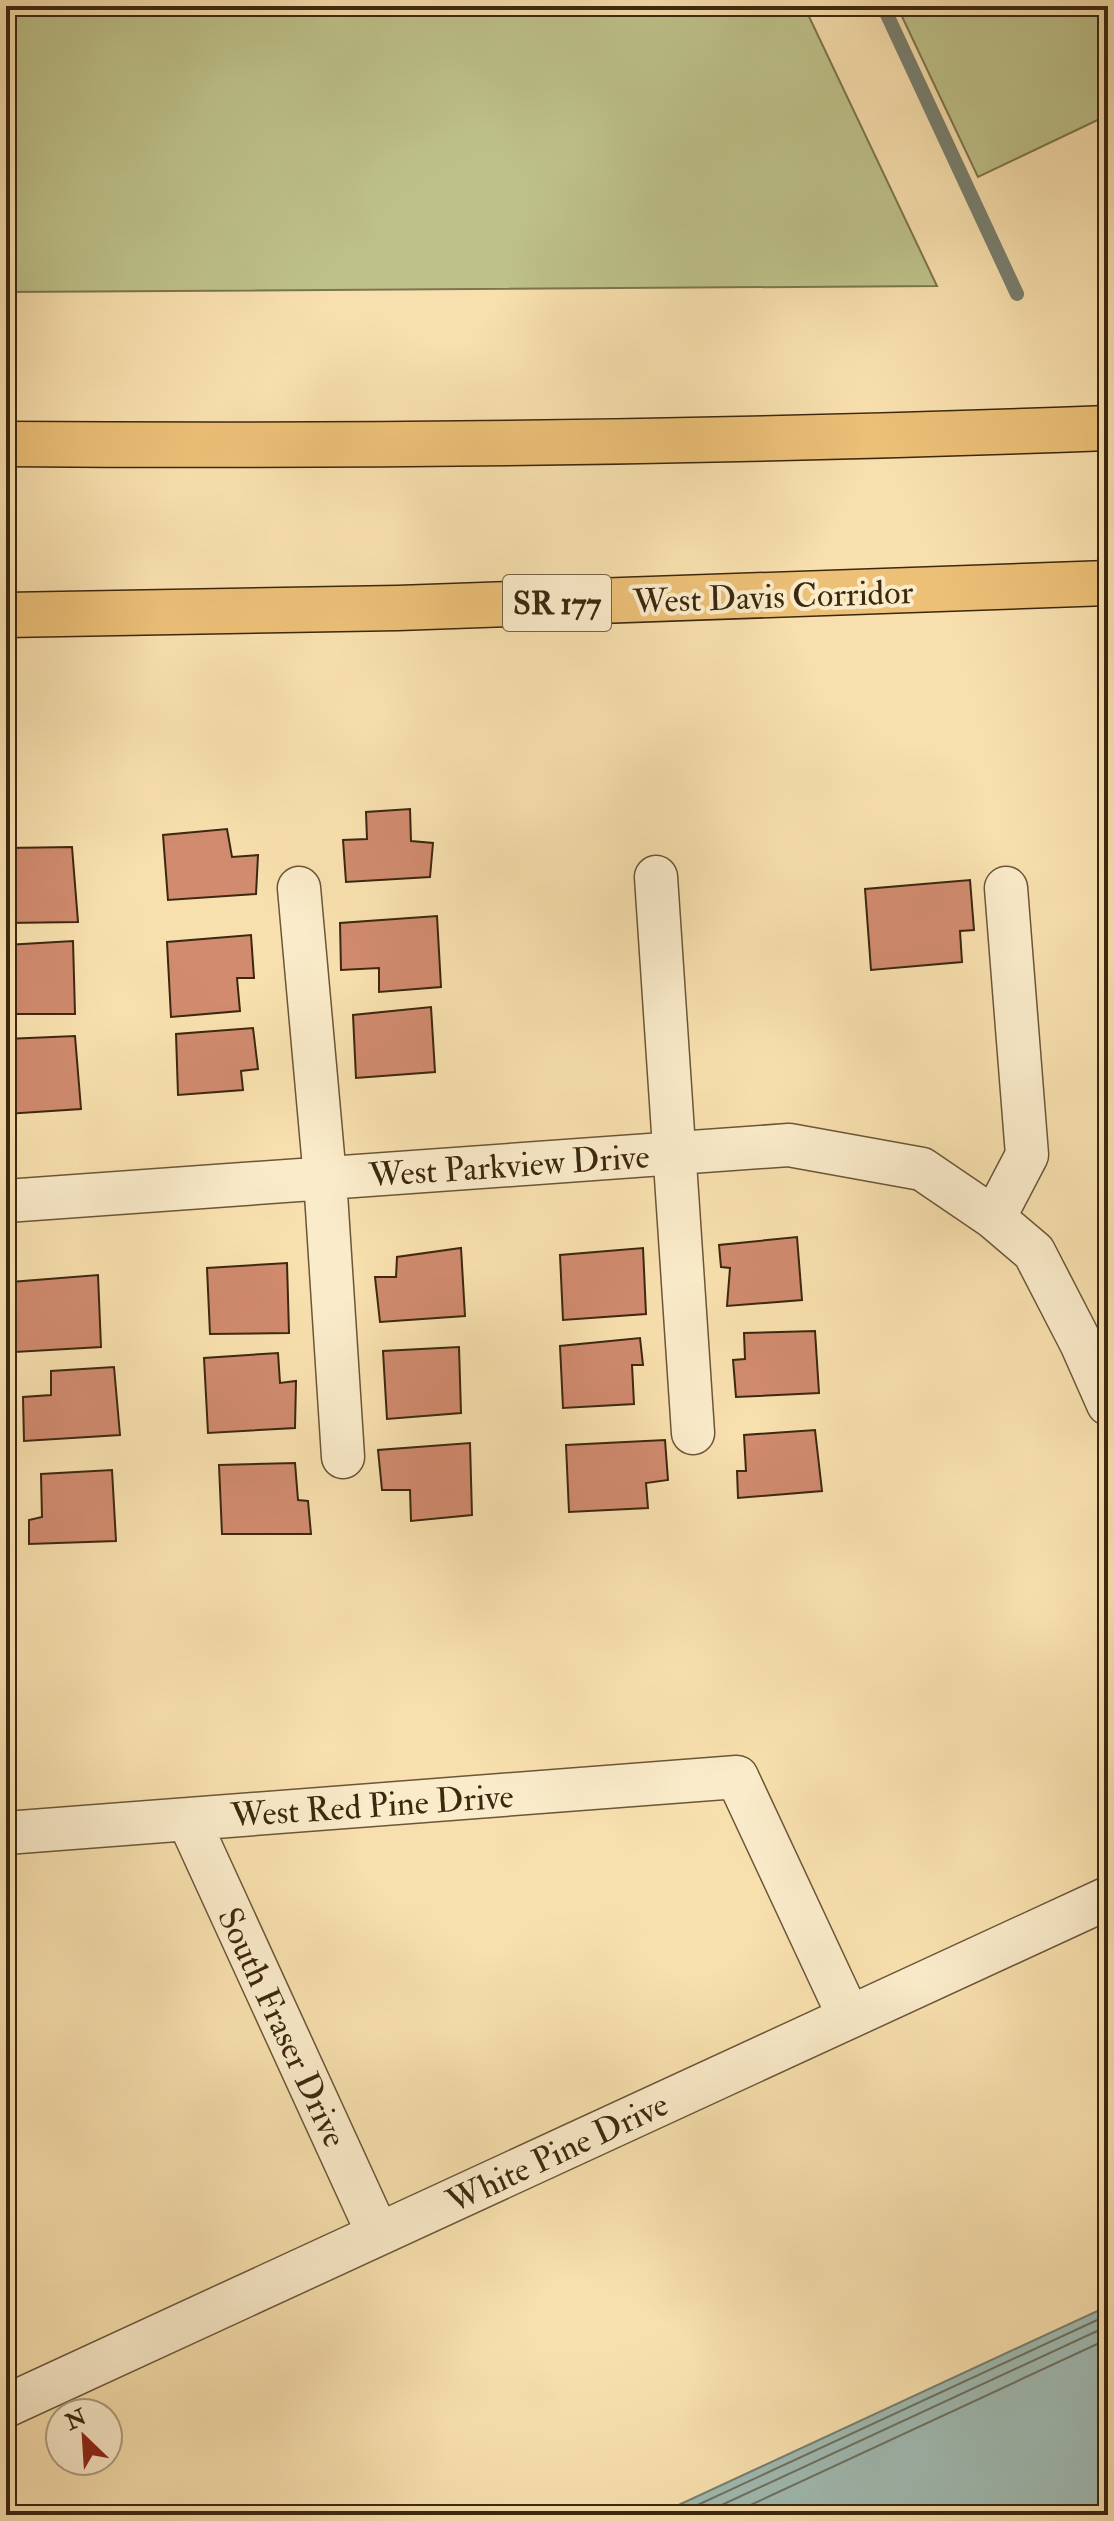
<svg xmlns="http://www.w3.org/2000/svg" width="1114" height="2521" font-family="'IM FELL Double Pica',serif">
<rect width="100%" height="100%" fill="#f8e0ae"/>
<filter id="stains"><feTurbulence type="fractalNoise" baseFrequency=".0025" numOctaves="4"/><feColorMatrix values="0 0 0 0 .2 0 0 0 0 .09 0 0 0 0 .02 0 0 0 .5 -.17"/></filter>
<radialGradient id="worn" r=".72"><stop offset=".6" stop-color="#630" stop-opacity="0"/><stop offset="1" stop-color="#630" stop-opacity=".3"/></radialGradient>
<!-- green -->
<path fill="#bec28a" stroke="#7d754c" stroke-width="2" d="M6 6H804L937 286 6 292Z
M897 6H1108V115L978 177Z"/>
<!-- water -->
<path fill="#a0bbb3" stroke="#788071" stroke-width="2" d="M1108 2306V2513L1106 2515H657Z"/>
<g fill="none" stroke-linecap="round" stroke-linejoin="round">
<!-- shore -->
<path stroke="#6e7261" stroke-width="2" d="M676 2515 1108 2315
M700 2515 1108 2326
M729 2515 1108 2339"/>
<!-- stream -->
<path stroke="#788071" stroke-width="14" d="M883 6 1017 294"/>
</g>
<!-- building -->
<path fill="#d18b6f" stroke="#3c280f" stroke-width="2" d="M410 809 411 841 433 843 430 877 346 882 343 840 367 839 366 812Z
M227 829 232 857 258 855 256 894 168 900 163 835Z
M72 847 78 922 6 923V848Z
M970 880 974 930 960 931 962 962 871 970 865 889Z
M437 916 441 987 379 992V968L341 970 340 923Z
M251 935 254 978H237L240 1011 171 1017 167 942Z
M73 941 75 1014H6V945Z
M431 1007 435 1072 356 1078 353 1015Z
M253 1028 258 1069 241 1071 243 1090 178 1095 176 1034Z
M75 1036 81 1109 6 1114V1039Z
M797 1237 802 1300 727 1306 730 1268 721 1267 719 1245Z
M461 1248 465 1316 380 1322 375 1277H396L397 1257Z
M643 1248 646 1314 563 1320 560 1255Z
M287 1263 289 1333 210 1334 207 1268Z
M98 1275 101 1347 15 1352 11 1282Z
M815 1331 819 1393 736 1397 733 1360 745 1359 744 1333Z
M640 1338 643 1365H632L634 1404 563 1408 560 1346Z
M459 1347 461 1413 387 1419 383 1351Z
M278 1353 280 1383 296 1381 295 1428 208 1433 204 1358Z
M114 1367 120 1435 24 1441 23 1397 51 1395V1371Z
M815 1430 822 1491 738 1498 737 1471H746L744 1435Z
M665 1440 668 1480 646 1483 648 1508 569 1512 566 1445Z
M470 1443 472 1515 411 1521 410 1490H382L378 1450Z
M295 1463 298 1500 308 1501 311 1534H222L219 1465Z
M112 1470 116 1541 29 1544V1520L42 1517 41 1474Z"/>
<g fill="none" stroke-linecap="round" stroke-linejoin="round">
<!-- minor casing -->
<g stroke="#6b5637" stroke-width="45">
<path id="minor" d="M656 877 693 1433
M299 888 325 1178 343 1457
M6 1201 789 1145 922 1169 994 1218 1034 1252 1081 1343 1108 1404
M994 1218 1027 1155 1006 888
M188 1819 378 2234
M6 1833 737 1777 849 2017
M6 2406 1108 1898"/>
</g>
<!-- highway casing -->
<g stroke="#3c280f" stroke-width="47">
<path id="highway" d="M6 444C374 447 741 442 1108 428
M6 615 398 608 1108 583"/>
</g>
<!-- minor -->
<use href="#minor" stroke="#faebca" stroke-width="42"/>
<!-- highway -->
<use href="#highway" stroke="#ecc077" stroke-width="44"/>
</g>
<g text-anchor="middle" stroke-width="8" stroke-linejoin="round" paint-order="stroke">
<!-- shield labels -->
<rect fill="#faebca" stroke="#756247" stroke-width="2" x="503" y="575" width="108" height="56" rx="6"/>
<g font-size="32" font-weight="bold" fill="#3c280f">
<text x="557" y="614">SR 177</text>
</g>
<!-- street labels -->
<g font-size="34" fill="#3c280f" stroke="#faebca">
<text transform="translate(773 596) rotate(-2)" y="12">West Davis Corridor</text>
<text transform="translate(509 1165) rotate(-4)" y="12">West Parkview Drive</text>
<text transform="translate(372 1805) rotate(-4)" y="12">West Red Pine Drive</text>
<text transform="translate(283 2027) rotate(65)" y="12">South Fraser Drive</text>
<text transform="translate(557 2152) rotate(-25)" y="12">White Pine Drive</text>
</g>
</g>
<!-- margin -->
<rect width="1114" height="2521" fill="none" stroke="#f8e0ae" stroke-width="32"/>
<rect x="8" y="8" width="1098" height="2505" fill="none" stroke="#3c280f" stroke-width="4"/>
<rect x="16" y="16" width="1082" height="2489" fill="none" stroke="#3c280f" stroke-width="2"/>
<!-- north arrow -->
<g transform="translate(84 2437) rotate(335)"><circle r="38" fill="#faebca" stroke="#ae9d7f" stroke-width="2"/>
<path d="M0-6L14 30L0 20L-14 30Z" fill="#8f2418"/>
<text y="-12" font-size="22" font-weight="bold" text-anchor="middle" fill="#3c280f">N</text>
</g>
<rect width="100%" height="100%" filter="url(#stains)"/>
<rect width="100%" height="100%" fill="url(#worn)"/>
</svg>
